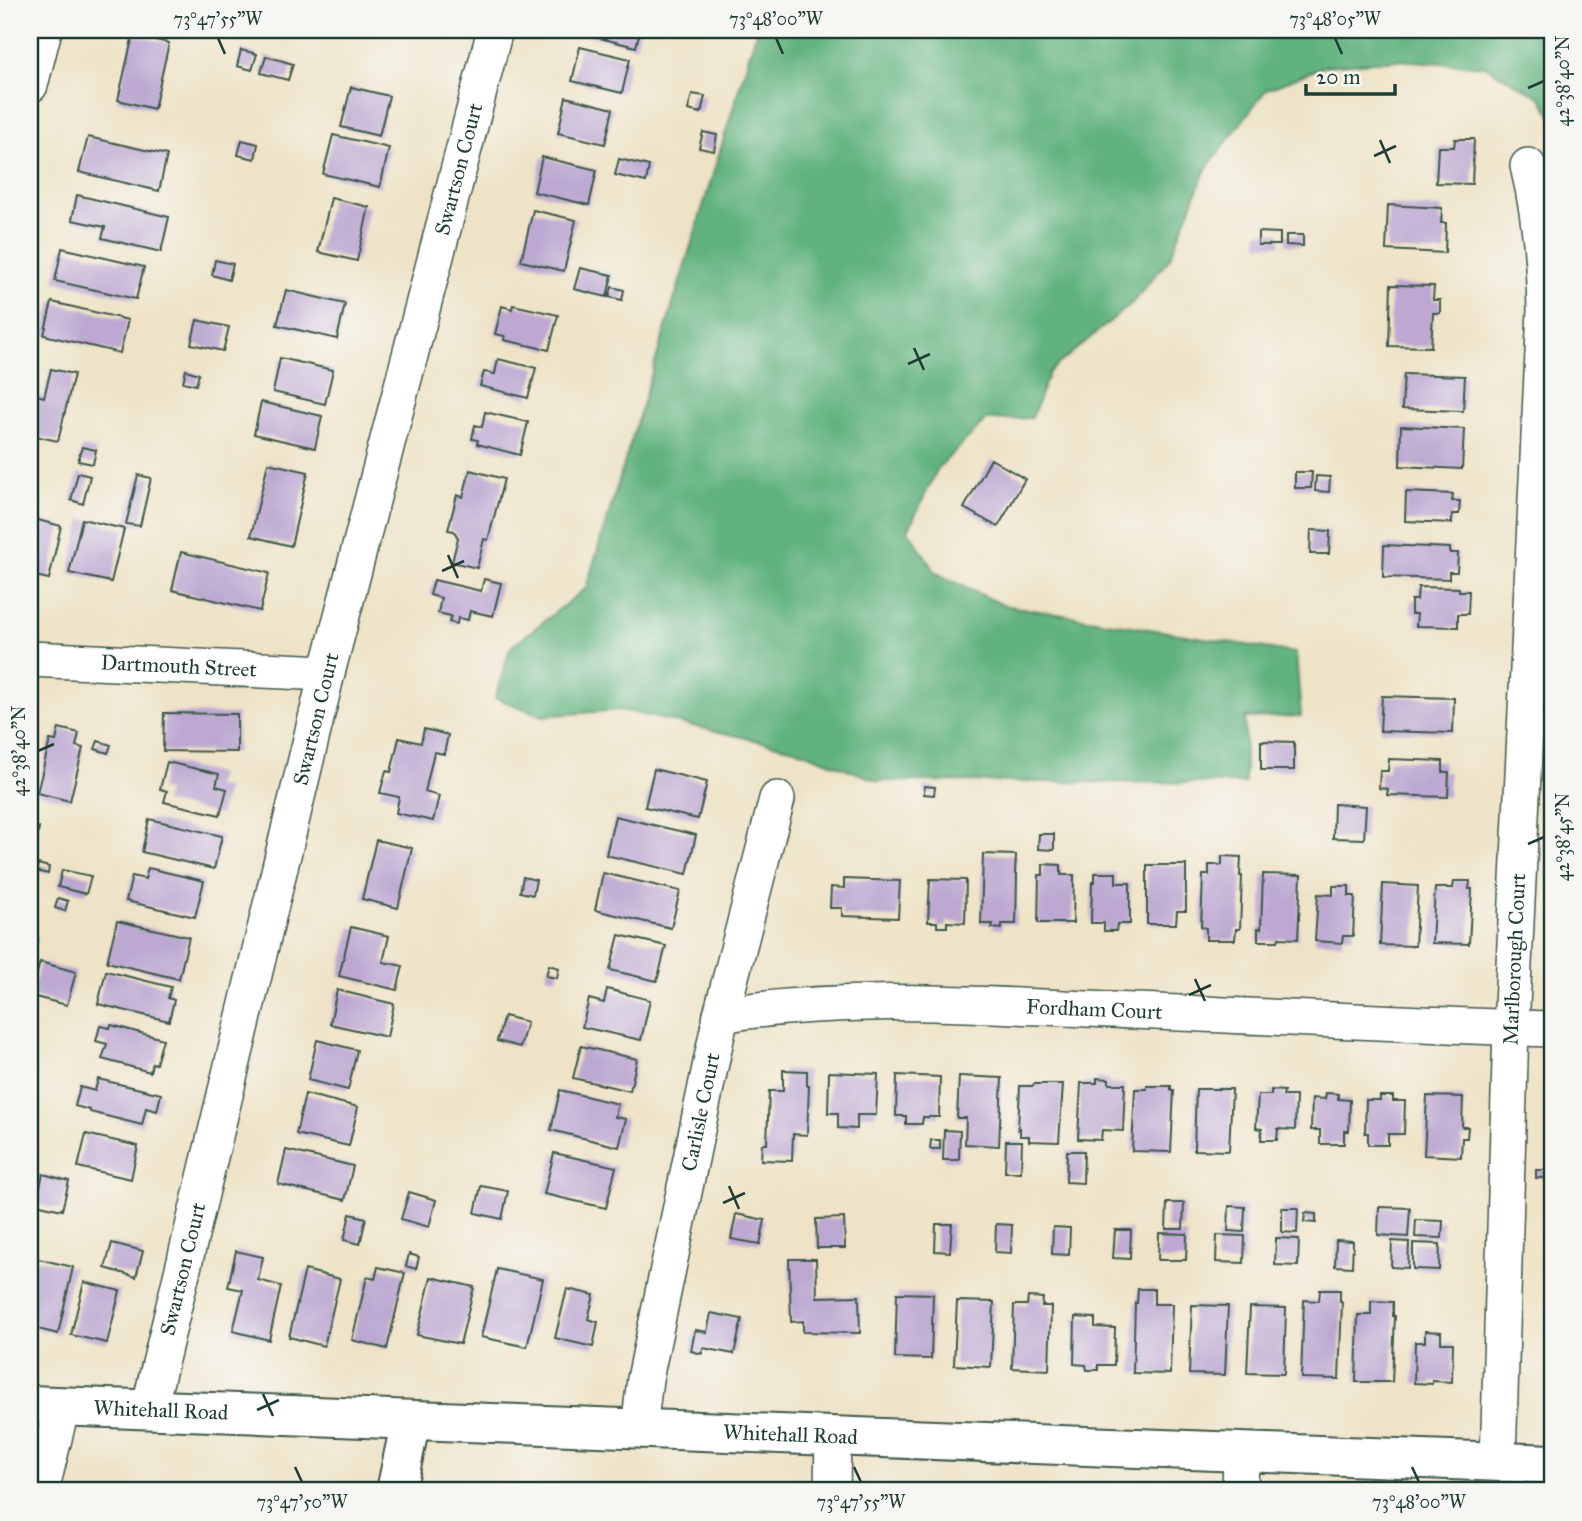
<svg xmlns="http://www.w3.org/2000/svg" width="1582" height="1521" font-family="'IM FELL Great Primer',serif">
<rect width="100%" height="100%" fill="#f6f6f2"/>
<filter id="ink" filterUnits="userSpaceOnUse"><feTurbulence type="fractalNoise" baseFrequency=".0143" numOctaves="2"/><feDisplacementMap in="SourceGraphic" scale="14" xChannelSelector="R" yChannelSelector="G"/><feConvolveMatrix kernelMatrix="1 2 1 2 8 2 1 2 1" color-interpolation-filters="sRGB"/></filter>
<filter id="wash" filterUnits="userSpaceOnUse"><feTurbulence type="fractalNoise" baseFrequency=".00686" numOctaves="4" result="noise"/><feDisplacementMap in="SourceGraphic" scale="28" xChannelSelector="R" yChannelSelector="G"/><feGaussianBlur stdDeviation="1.57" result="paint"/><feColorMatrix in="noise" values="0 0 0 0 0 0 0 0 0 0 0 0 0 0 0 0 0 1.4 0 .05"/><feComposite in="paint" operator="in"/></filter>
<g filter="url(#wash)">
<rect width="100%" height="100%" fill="#eee3c6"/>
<!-- forest -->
<path fill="#61b27e" stroke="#407859" stroke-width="2" d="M757 30H1552V117L1541 98 1484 66 1397 60 1325 66 1266 90 1206 169 1170 258 1132 303 1049 372 1032 418 986 420 938 468 908 530 936 573 1003 605 1296 653 1301 716 1245 718V783L878 781 795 749 621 710 543 716 495 698 510 648 586 588Z"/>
<g id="blocks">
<!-- building -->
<path fill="#bca8d1" d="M575 30H640L636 47 575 32Z
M133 35 169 43 154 109 118 100Z
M580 47 630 59 622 93 572 81Z
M241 50 257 54 252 70 237 66Z
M266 56 293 64 288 80 261 73Z
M351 87 389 96 379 136 341 127Z
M692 94 705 96 701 113 688 110Z
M566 97 613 109 605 144 558 133Z
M703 132 717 135 714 151 699 148Z
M333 135 389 148 380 187 323 174Z
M88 137 167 155 159 191 79 172Z
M1455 139H1474L1472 184 1436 183 1438 147H1454Z
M242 140 258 144 255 159 238 155Z
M542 157 597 170 589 205 534 192Z
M619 159 649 166 646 182 615 175Z
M77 195 169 217 161 252 102 238 105 227 72 220Z
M331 198 369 207 357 261 318 252Z
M1388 205 1442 208 1441 223H1446L1445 253 1386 250Z
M533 210 576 220 564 271 521 261Z
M1258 232 1280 233V245H1258Z
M1286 235H1303V246L1286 245Z
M62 248 144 267 136 299 55 281Z
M215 260 233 264 229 280 212 275Z
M580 268 612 275 607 297 574 289Z
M1391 285 1434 286 1433 300H1440V313H1433L1431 347 1389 346Z
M612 287 624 290 622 300 609 297Z
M286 290 345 304 337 339 277 325Z
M52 302 128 320 120 353 44 335Z
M513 305 558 315 549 350 504 340 505 336 495 334 502 306 512 309Z
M197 320 229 327 223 351 191 344Z
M280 358 333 370 325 404 273 392Z
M498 359 536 368 528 398 480 386 484 372 495 374Z
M51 369 74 374 58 441 30 435V393L44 397Z
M186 370 199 374 196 385 183 382Z
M1404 374 1465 376 1463 411 1402 409Z
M261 402 322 416 315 448 254 434Z
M485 412 528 422 520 455 477 444 478 440 472 439 475 425 482 427Z
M1401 426 1464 429 1462 469 1400 466Z
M82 447 96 450 93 464 78 461Z
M991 459 1025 479 998 527 964 508Z
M268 463 308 472 291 546 251 536Z
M470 470 504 479 488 540 484 539 477 568 452 562 458 538 454 531 448 530 457 495 463 497Z
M1295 472H1312L1311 488H1295Z
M78 473 90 476 83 504 71 500Z
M138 475 151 478 140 526 126 524Z
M1316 476 1330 477 1329 492 1315 491Z
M1406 492 1453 494 1452 501H1460L1459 514H1452V523L1405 521Z
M30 518 61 526 49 579 30 575Z
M82 519 124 529 111 582 69 573Z
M1311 530 1330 531 1329 554H1310Z
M1384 545 1450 548V553H1458L1457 572H1449V579L1383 577Z
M181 552 269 573 260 611 172 590Z
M484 579 501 583 493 616 470 611 468 620 458 618 457 624 449 622 451 616 438 613 441 598 430 595 434 580 481 591Z
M1418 587 1459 588V591H1469L1468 614H1458V627L1416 626 1417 614H1411V600H1417Z
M1382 696 1454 698 1453 733 1380 731Z
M164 713 237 714V752L163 751Z
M59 728 79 733 76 746 83 748 70 801 37 793 50 740 56 741Z
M424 729 448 735 444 754 434 752 425 792 439 796 433 821 396 813 399 797 380 793 386 771 391 772 399 738 421 743Z
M98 741 111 745 108 753 95 749Z
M1261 741 1294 742V770H1261Z
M1389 759 1443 761V772H1449L1448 797 1387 795 1388 789 1379 788 1380 771H1388Z
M167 762 219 774 216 786 227 789 220 815 164 802 167 791 160 789Z
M654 769 707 782 698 819 645 807Z
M924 786 935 787 934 795 924 794Z
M1334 804 1366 806 1364 839 1333 838Z
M615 816 696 835 687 874 606 855Z
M149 819 222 836 214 869 142 852Z
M30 825 39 828 33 855 30 854Z
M1039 834H1054V850L1038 849Z
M376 840 412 848 398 908 362 899Z
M983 854 1016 855 1015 874H1017L1016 924H1002V929L992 928 993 924H981Z
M1222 856 1241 857 1240 876H1242L1240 929H1236L1235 940H1206V928L1201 927 1203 875H1209V865H1222Z
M38 864 49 867 48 874 36 871Z
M1043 864 1061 865V875H1074L1073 923H1038L1039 875H1043Z
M1147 865H1186V911H1177L1176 924H1147Z
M148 868 204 881 195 917 126 901 132 876 145 879Z
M62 870 91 876 86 894 58 887Z
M603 873 680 891 671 928 595 910Z
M1095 873H1116V883H1130V924H1117L1116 931H1104V923H1091L1092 882H1095Z
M1263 874 1301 875 1298 939 1279 938 1278 941H1258V928L1261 929Z
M523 877 536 880 533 895 520 892Z
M844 879 900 881 898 918 842 916V908H830L831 887 844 888Z
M930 879 966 880 965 923 947 922V927H937V922H928Z
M1454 881H1470L1469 889H1472L1469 944 1432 943 1435 888H1453Z
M1383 884 1418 886 1415 946 1380 945Z
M1333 886H1349V896H1355L1353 936H1343L1342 943 1315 941 1318 894 1333 895Z
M58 898 68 901 65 911 55 908Z
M117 921 189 937 179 979 107 962Z
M351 927 389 936 383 962 403 966 397 990 339 976Z
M619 935 666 946 657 981 610 970Z
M30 936 38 938 35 950 30 949Z
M40 962 76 972 67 1005 31 996Z
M549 965 559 968 557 978 546 976Z
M106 971 171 987 168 998 174 1000 169 1021 98 1004Z
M607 989 650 1000 641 1040 582 1027 589 999 604 1003Z
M337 990 394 1004 387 1037 330 1024Z
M504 1016 527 1022 520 1047 497 1041Z
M111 1025 163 1039 156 1064 152 1063 150 1072 102 1059 107 1044 96 1041 100 1026 110 1028Z
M317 1040 357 1050 348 1090 308 1080Z
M581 1046 637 1059 630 1091 573 1078Z
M783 1070 807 1071V1086H809L807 1135 793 1134 792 1161 761 1160 762 1144H767L769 1091H783Z
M829 1072 878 1074 876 1115H857V1129L838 1128V1113H828Z
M897 1075 940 1077 939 1117H923L922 1124H906V1116H896Z
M959 1076 1002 1078 999 1146 965 1144 966 1118H957Z
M1097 1078 1109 1079V1084H1125L1123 1131 1102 1130 1101 1140 1078 1139 1081 1083H1097Z
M98 1079 161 1094 157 1111 146 1108 142 1125 90 1112V1110L75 1106 80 1087 95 1091Z
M1034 1084H1063L1059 1142 1029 1141V1136H1020V1128L1018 1129 1020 1086H1033Z
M30 1085 37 1087 32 1106 30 1105Z
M1147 1086H1171V1090H1174L1171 1152 1132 1151 1135 1089H1147Z
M1196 1089H1232L1229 1151 1194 1150Z
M560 1090 618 1104 615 1117 626 1119 619 1147 551 1130Z
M1271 1090 1284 1091 1283 1096H1296L1295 1130 1278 1129 1277 1140H1261L1262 1129 1256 1128 1258 1095H1271Z
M1326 1093 1338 1094V1099L1350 1100 1349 1131H1344V1144H1320V1130H1311L1312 1098 1325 1099Z
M305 1094 358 1107 349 1146 296 1134Z
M1380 1096H1393V1101H1405L1404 1134H1388V1145H1368V1133H1365L1366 1100H1380Z
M1427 1096 1463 1097 1462 1127H1468L1467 1138H1462L1461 1157 1424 1155Z
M944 1130 960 1131 959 1160H943Z
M86 1134 138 1146 131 1179 78 1167Z
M931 1140H940V1149H930Z
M1006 1141H1022L1021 1172H1005Z
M286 1150 353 1166 345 1200 278 1184Z
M1067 1151H1084L1083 1183 1066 1182Z
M554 1153 616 1167 606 1208 544 1194Z
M1536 1170H1547V1178H1536Z
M30 1173 35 1174 31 1190H30Z
M43 1174 69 1181 62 1210 36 1204Z
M481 1186 508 1191 502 1219 475 1213Z
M409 1192 436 1200 429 1227 401 1219Z
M1167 1203H1184L1183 1229H1166Z
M1229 1206 1245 1207 1244 1232 1228 1231Z
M1379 1207 1410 1208 1408 1237 1378 1235Z
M1282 1208H1298L1297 1233 1282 1232Z
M1305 1213 1316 1214V1223L1304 1222Z
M350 1214 366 1218 360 1244 344 1240Z
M736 1214 765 1220 760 1244 731 1239Z
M844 1218 845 1248H817L816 1219Z
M1416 1220 1443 1221 1442 1238 1415 1237Z
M936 1224H952L950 1252 935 1251Z
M996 1224 1012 1225 1011 1253 995 1252Z
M1053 1227 1070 1228 1069 1255 1052 1254Z
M1115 1230H1131L1130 1259 1113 1258Z
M1159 1233 1187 1234 1186 1260H1158Z
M1217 1235 1245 1236 1244 1263 1216 1262Z
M1276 1238 1299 1239 1298 1266 1275 1265Z
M1336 1240 1353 1241 1352 1267 1335 1266Z
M1392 1241 1409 1242 1408 1268 1391 1267Z
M112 1243 143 1251 136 1277 105 1268Z
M1413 1243 1440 1244 1439 1270 1413 1269Z
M236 1251 263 1257 258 1280 281 1286 269 1340 233 1331 243 1290 228 1287Z
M409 1254 419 1257 416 1269 406 1266Z
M30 1257 73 1267 58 1334 30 1327Z
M789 1259H816L817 1297 859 1296 860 1333 803 1332V1321L791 1322Z
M378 1267 405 1273 387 1349 352 1340 367 1277 375 1279Z
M497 1269 543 1279 527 1347 481 1337Z
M305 1270 340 1279 324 1346 289 1337Z
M431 1277 474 1287 460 1344 417 1335Z
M84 1282 120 1291 107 1343 71 1335Z
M567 1289 594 1295 588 1319 598 1322 593 1347 555 1338Z
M1138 1289H1154V1304H1172L1170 1374 1133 1373 1135 1303H1137Z
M1320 1290H1340V1301L1342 1302 1339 1379 1301 1378 1304 1300 1319 1301Z
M897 1293 933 1294 931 1359 895 1358Z
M1028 1297 1043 1298 1042 1306H1051L1049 1370 1012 1368 1014 1305H1027Z
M957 1301 994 1302 991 1367 954 1365Z
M1371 1301 1393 1302V1316H1395L1392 1382H1356L1358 1315H1371Z
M1192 1305 1228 1306 1225 1375 1189 1374Z
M1250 1307 1286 1308 1284 1374 1247 1373Z
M711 1313 742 1319 734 1354 703 1348 702 1354 691 1351 695 1330 707 1332Z
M1075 1317 1095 1318V1327L1115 1328 1114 1365H1098V1370H1087L1086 1365 1074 1364Z
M1425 1331 1441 1332V1343H1453L1452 1382 1432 1381V1384L1414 1383 1415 1342H1425Z
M201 1486 239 1487V1491H200Z"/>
</g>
</g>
<g filter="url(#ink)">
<use href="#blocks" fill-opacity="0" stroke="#3e564a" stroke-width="2"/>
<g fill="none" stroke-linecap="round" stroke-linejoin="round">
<!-- minor casing -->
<g stroke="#3e564a" stroke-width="38">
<g id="minor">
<path d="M30 85 44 30"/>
<path id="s1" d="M30 659 327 673"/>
<path id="s2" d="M721 1015C842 995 964 1004 1086 1009 1241 1015 1397 1024 1552 1029"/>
<path id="s3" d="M149 1409 327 673 495 30"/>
<path id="s4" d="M639 1428 645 1379 721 1015 777 799"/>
<path id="s5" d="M1498 1461 1511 1028 1545 310C1544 261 1540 214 1528 166"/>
<path d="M41 1491 62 1406"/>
<path d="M832 1491 833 1436"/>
<path d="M1240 1491 1241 1452"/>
</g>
</g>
<!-- tertiary casing -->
<g stroke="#3e564a" stroke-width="42">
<g id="tertiary">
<path id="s6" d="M30 1405 1552 1464"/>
<path d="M396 1491 411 1420"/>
</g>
</g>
<!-- minor -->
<use href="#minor" stroke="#fff" stroke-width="35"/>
<!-- tertiary -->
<use href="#tertiary" stroke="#fff" stroke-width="38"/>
</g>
</g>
<!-- ticks -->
<path fill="none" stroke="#1f3d34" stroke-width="2.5" d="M218 38 225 54M776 38 783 54M1335 38 1342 54M1528 88 1544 81M1380 140 1390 163M1374 156 1396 146M914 348 924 370M908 364 930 354M448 555 458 578M442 571 464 561M38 751 54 744M1528 844 1544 837M1195 979 1205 1001M1189 995 1211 985M729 1186 739 1209M723 1203 745 1193M263 1394 273 1416M257 1410 279 1400M295 1467 302 1482M854 1467 861 1482M1412 1467 1419 1482"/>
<g text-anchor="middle" stroke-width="6" stroke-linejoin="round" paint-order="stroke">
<!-- street labels -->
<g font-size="21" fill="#1f3d34" stroke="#f6f6f2">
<text dy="7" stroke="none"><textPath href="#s3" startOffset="1278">Swartson Court</textPath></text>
<text dy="7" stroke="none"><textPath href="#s1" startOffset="149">Dartmouth Street</textPath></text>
<text dy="7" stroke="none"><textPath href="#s3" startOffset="710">Swartson Court</textPath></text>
<text dy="7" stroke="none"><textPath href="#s5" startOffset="502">Marlborough Court</textPath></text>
<text dy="7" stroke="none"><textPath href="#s2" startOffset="374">Fordham Court</textPath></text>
<text dy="7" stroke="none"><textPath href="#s4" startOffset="322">Carlisle Court</textPath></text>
<text dy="7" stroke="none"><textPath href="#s3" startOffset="144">Swartson Court</textPath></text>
<text dy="7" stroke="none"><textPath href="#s6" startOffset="131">Whitehall Road</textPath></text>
<text dy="7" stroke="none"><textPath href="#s6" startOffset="761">Whitehall Road</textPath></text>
</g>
</g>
<!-- margin -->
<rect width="1582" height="1521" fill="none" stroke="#f6f6f2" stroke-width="77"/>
<!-- scale -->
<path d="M1306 84v10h89v-10" fill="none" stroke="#1f3d34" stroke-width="3.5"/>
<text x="1316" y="84" font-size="21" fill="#1f3d34" stroke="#f6f6f2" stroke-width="5" paint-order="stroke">20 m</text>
<rect x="38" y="38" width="1506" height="1444" fill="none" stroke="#1f3d34" stroke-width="2.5"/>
<g font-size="18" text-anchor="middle" fill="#1f3d34">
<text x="218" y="25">73°47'55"W</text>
<text x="776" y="25">73°48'00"W</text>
<text x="1335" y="25">73°48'05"W</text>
<text transform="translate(1563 81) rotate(-90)" y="6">42°38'40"N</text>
<text transform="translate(19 751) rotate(-90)" y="6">42°38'40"N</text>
<text transform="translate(1563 837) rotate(-90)" y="6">42°38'45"N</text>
<text x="302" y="1508">73°47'50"W</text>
<text x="861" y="1508">73°47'55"W</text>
<text x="1419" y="1508">73°48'00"W</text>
</g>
</svg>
